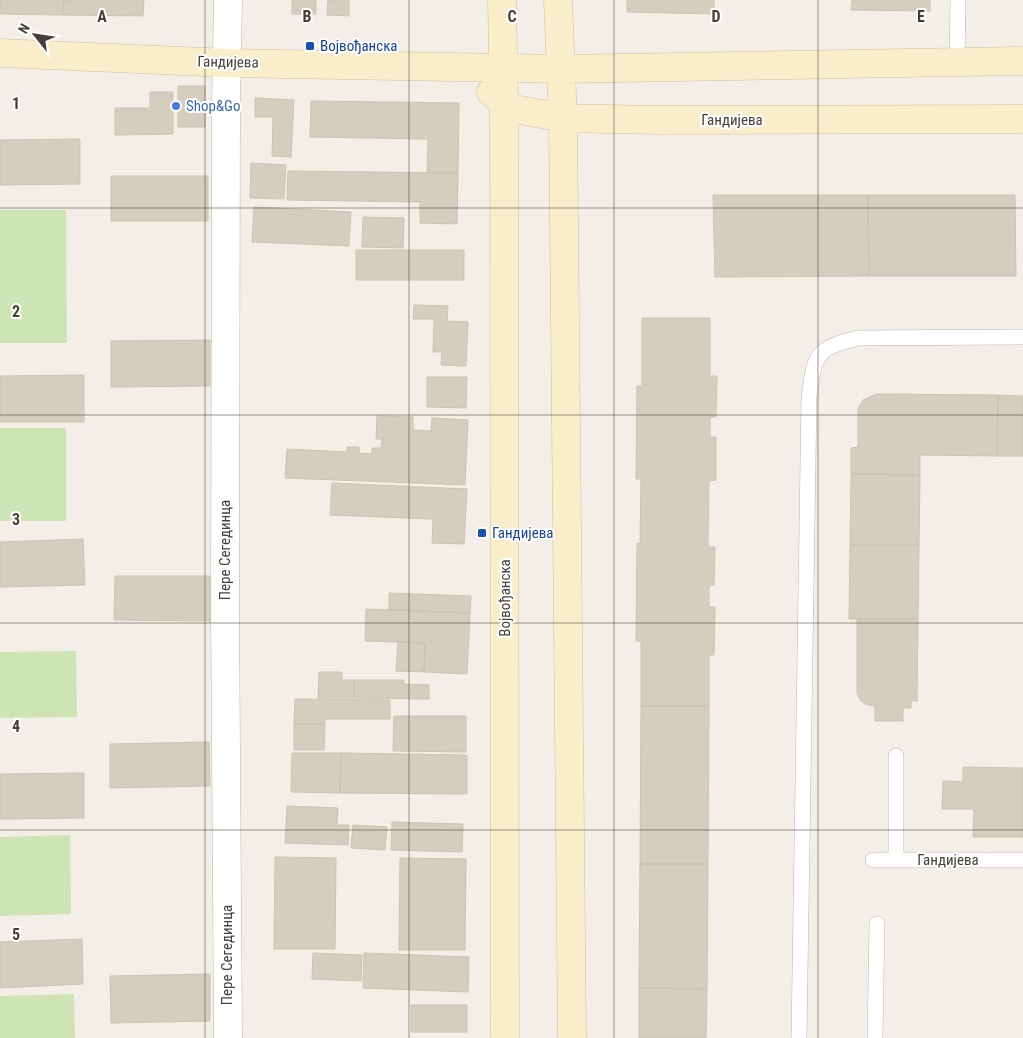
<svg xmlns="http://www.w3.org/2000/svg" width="1023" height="1038" font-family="'Roboto Condensed',sans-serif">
<rect width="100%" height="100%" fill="#f3efe8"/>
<!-- green -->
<path fill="#cfe4b4" d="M0 210H66L67 343H0Z
M0 428H66V521H0Z
M76 651 77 717 0 718V652Z
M70 835 71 914 0 916V837Z
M74 994 75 1038H0V996Z"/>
<!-- building -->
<path fill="#d6cdc1" stroke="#cdc2b2" d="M0 0H64L63 15 0 14Z
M64 0H144L143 16 63 15Z
M292 0H316V14H292Z
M328 0H349V16L327 15Z
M627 0H714V14L627 12Z
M852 0H930V11L851 10Z
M178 86H205V127H178Z
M150 92H173V134L115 135V108H150Z
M255 98 294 100 291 157 272 156 273 117H255Z
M311 101 459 103 458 173H427L428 139 310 137Z
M80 139V184L0 185V140Z
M251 163 286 165 284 199 250 198Z
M288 171 458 173 457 224 420 223V202L287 200Z
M111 176H208V221H111Z
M713 195H868L869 276 715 277Z
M868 195H1015L1016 276H869Z
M254 207 351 212 349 246 252 242Z
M363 217 404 218 403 248 362 247Z
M356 250H464V280H356Z
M414 305 448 306 447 321 468 322 466 366 441 365 442 352H433L434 319H413Z
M642 318H710V376H717L716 417H710V437H716V480L709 481 708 547H715L714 585 709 586V607H715L714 655H709V706H641V641H636L637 543 640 544 641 479H636L637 386H642Z
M210 340V386L111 387V341Z
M84 375V422H0V376Z
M427 377H467L466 408 427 407Z
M876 394 998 395 997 456 920 455V475L851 474V448L858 447V409L863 400Z
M998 395 1023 396V456H997Z
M377 416 413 417V430L431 431 432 418 468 420 465 485 285 478 287 449 347 452V447H359V453L372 454V448H381L382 439H376Z
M851 474 920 475 919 545H850Z
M332 483 467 489 464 544 432 543 433 519 330 515Z
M83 539 85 585 0 587V542Z
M850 545H919L918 619H849Z
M115 576H210V621L114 620Z
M389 593 471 596 470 613 389 610Z
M366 609 470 613 467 674 424 672 425 643 365 641Z
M857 619H918L917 701H911V708H903V721H875V706L865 704 861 701 857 693Z
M398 642 425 643 424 672 396 671Z
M319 672H342V680H354V698H318Z
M354 680H404V684L429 685V699L354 698Z
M295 699 390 700V719H325V724H294Z
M641 706H709L708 864H640Z
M394 716H466V752L393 751Z
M294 724H325L324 750H294Z
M209 742 210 786 110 788V744Z
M292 753H341L340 793 291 792Z
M341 753 467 755V794L340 793Z
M963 767 1023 768V837H973L974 809H942L943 781 963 782Z
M84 773V818L0 819V774Z
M287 806 338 808 337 825H349L348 845 285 843Z
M392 822 463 824 462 852 391 850Z
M353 825 387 827 385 850 351 848Z
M275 857 336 858 335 949H274Z
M400 858 466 859 465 950H399Z
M640 864H708L707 989 639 988Z
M82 939 83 984 0 988V942Z
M313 953 362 955 361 981 312 979Z
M364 953 469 957 468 992 363 988Z
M210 974V1021L111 1023 110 976Z
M639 988 707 989 706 1038H639Z
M411 1005H467V1032H411Z"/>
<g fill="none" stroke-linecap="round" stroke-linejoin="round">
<!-- service casing -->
<g stroke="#bdb6ab" stroke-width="16">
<path id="service" d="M957 61 958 0
M873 860H1023
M896 860V756
M799 1038 809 397C815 355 814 349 858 338L1023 337
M875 1038 877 924"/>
</g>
<!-- minor casing -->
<g stroke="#bdb6ab" stroke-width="29">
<path id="minor" d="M228 1038 225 611 226 102 228 0"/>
</g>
<!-- secondary casing -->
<g stroke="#cfc09b" stroke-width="29">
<path id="secondary" d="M502 0 504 103 505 1038
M558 0 563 118 572 1038
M0 53 227 63 561 69 1023 61
M491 92 504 103 514 109 563 118 656 120 1023 119"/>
</g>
<!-- service -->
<use href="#service" stroke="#fff" stroke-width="15"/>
<!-- minor -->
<use href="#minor" stroke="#fff" stroke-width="28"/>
<!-- secondary -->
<use href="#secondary" stroke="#faedca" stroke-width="28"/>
</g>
<!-- grid -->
<path fill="none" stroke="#453f37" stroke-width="1" stroke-opacity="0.55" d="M205 0V1038M409 0V1038M614 0V1038M818 0V1038M0 208H1023M0 415H1023M0 623H1023M0 830H1023"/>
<!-- markers -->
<g fill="#1a4fb4" stroke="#fff" stroke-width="2">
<rect x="305" y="41" width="10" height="10" rx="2.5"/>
<rect x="477" y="528" width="10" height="10" rx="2.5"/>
</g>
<circle fill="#3f7fe0" stroke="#fff" stroke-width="2" cx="176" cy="106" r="5"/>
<g text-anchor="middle" stroke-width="4" stroke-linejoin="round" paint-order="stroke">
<!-- transit labels -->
<g font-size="15" fill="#164399" stroke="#fff" text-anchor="start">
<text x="320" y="51">Војвођанска</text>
<text x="492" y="538">Гандијева</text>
</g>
<!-- street labels -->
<g font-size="15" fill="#453f37" stroke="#fff">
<text transform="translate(228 62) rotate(1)" y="5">Гандијева</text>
<text x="732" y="125">Гандијева</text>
<text transform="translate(225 550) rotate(-90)" y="5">Пере Сегединца</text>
<text transform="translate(505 598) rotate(-90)" y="5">Војвођанска</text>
<text x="948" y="865">Гандијева</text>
<text transform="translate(227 955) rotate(-90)" y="5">Пере Сегединца</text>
</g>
<!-- shop labels -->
<g font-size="15" fill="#366cbe" stroke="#fff" text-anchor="start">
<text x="186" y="111">Shop&amp;Go</text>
</g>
</g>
<g font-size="16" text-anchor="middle" font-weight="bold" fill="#453f37" stroke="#fff" stroke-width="4" stroke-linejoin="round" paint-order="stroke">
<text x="102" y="22">A</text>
<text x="307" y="22">B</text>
<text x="512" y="22">C</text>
<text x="716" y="22">D</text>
<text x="921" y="22">E</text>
<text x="16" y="109">1</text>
<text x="16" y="317">2</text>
<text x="16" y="525">3</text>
<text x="16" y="732">4</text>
<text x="16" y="940">5</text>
</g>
<!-- north arrow -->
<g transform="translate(35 35) rotate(300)" stroke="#ffffff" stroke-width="4" paint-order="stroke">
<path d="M0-4L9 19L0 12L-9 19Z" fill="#453f37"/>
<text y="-8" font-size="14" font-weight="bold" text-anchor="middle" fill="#453f37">N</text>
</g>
</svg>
